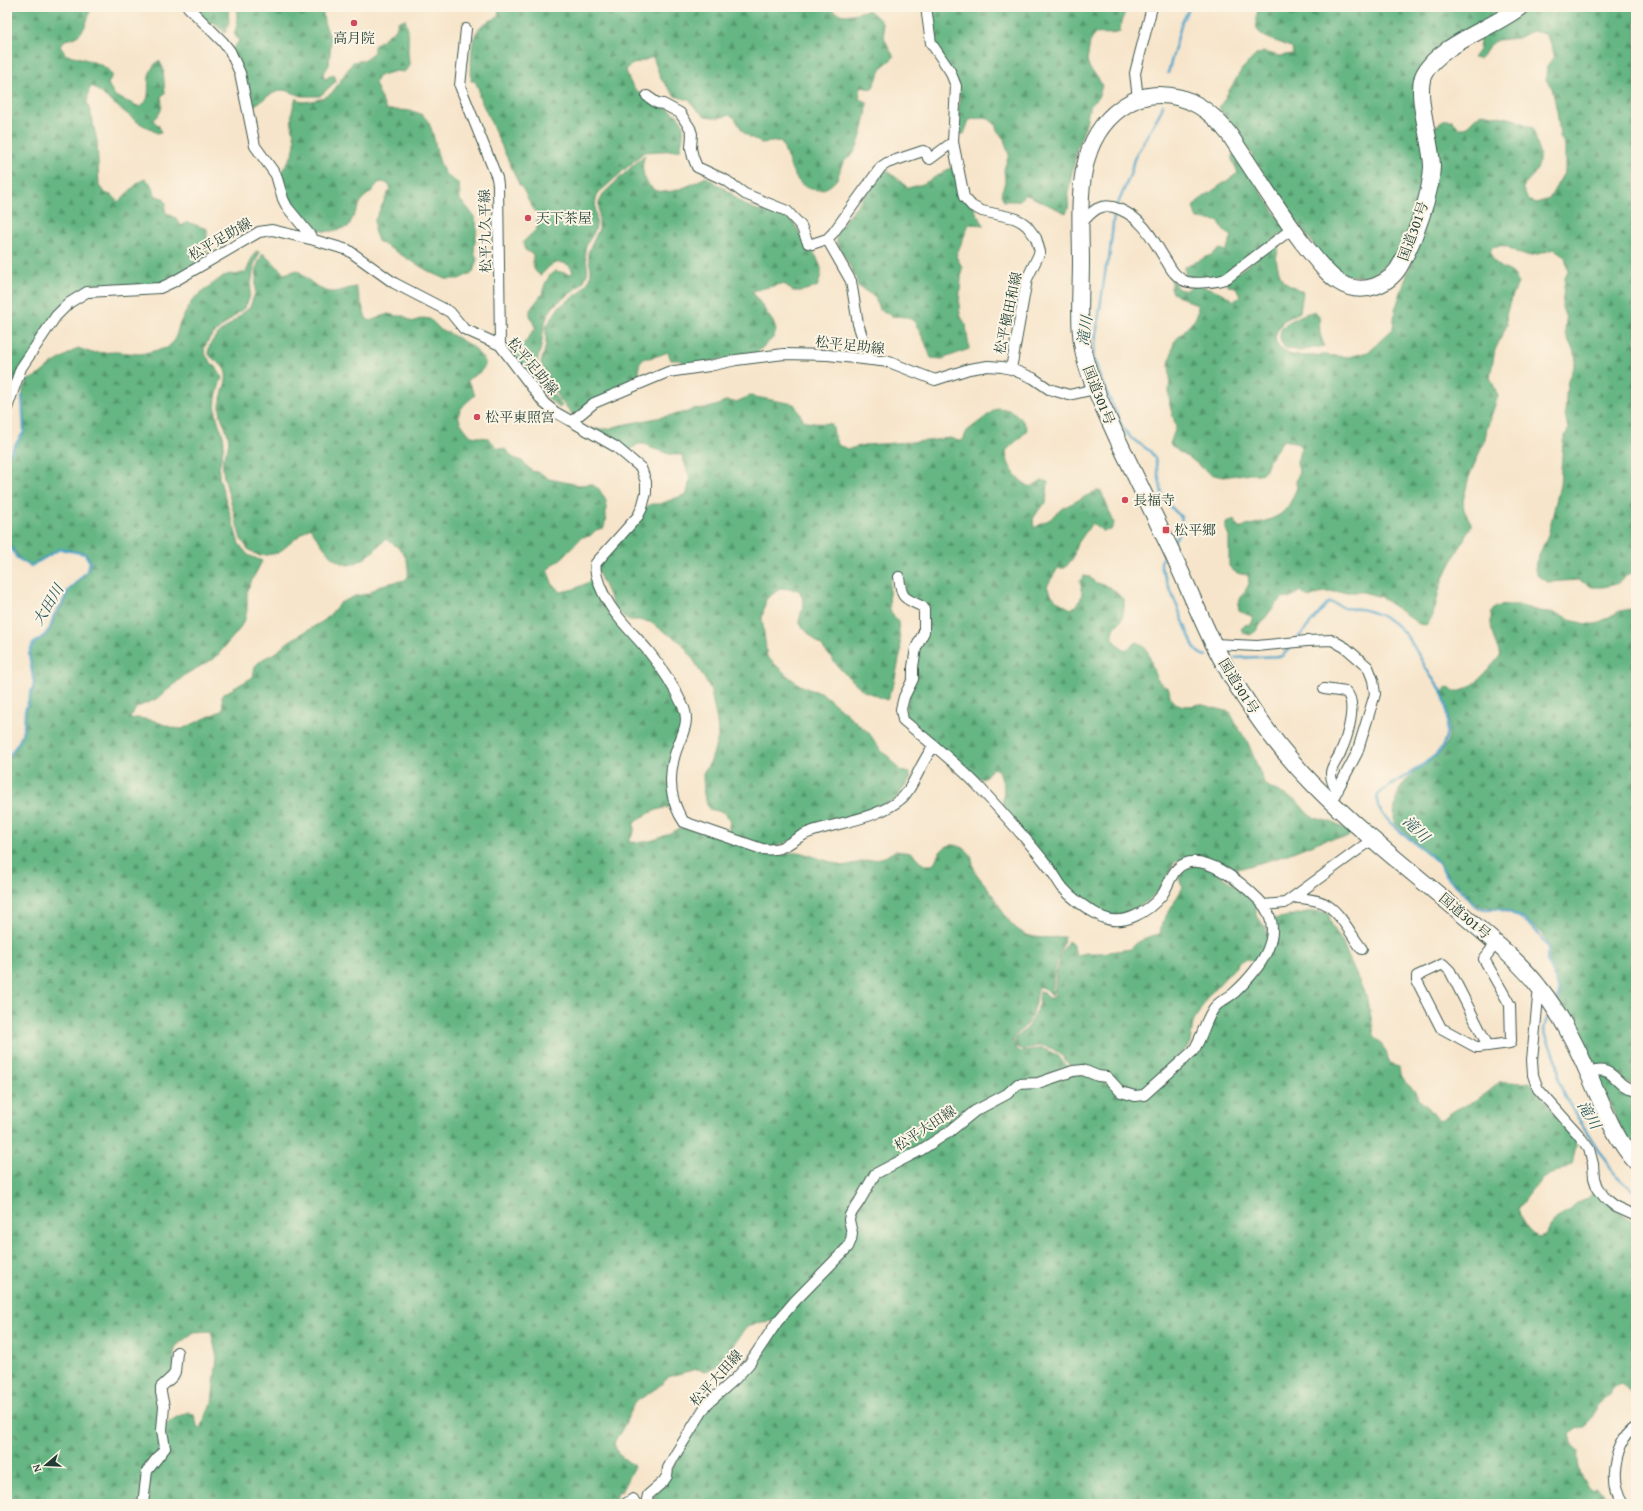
<svg xmlns="http://www.w3.org/2000/svg" width="1643" height="1511" font-family="'Gentium Book Plus','Noto Serif JP',serif">
<defs>
<pattern id="forest-firs" width="22" height="20" patternUnits="userSpaceOnUse"><rect width="22" height="20" fill="#65b683"/><path d="M5 1l3.5 6h-7zM16 11l3.5 6h-7z" fill="#53956c"/></pattern>
</defs>
<rect width="100%" height="100%" fill="#fcf5e5"/>
<filter id="ink" filterUnits="userSpaceOnUse"><feTurbulence type="fractalNoise" baseFrequency=".025" numOctaves="2"/><feDisplacementMap in="SourceGraphic" scale="8" xChannelSelector="R" yChannelSelector="G"/><feConvolveMatrix kernelMatrix="1 2 1 2 8 2 1 2 1" color-interpolation-filters="sRGB"/></filter>
<filter id="wash" filterUnits="userSpaceOnUse"><feTurbulence type="fractalNoise" baseFrequency=".012" numOctaves="4" result="noise"/><feDisplacementMap in="SourceGraphic" scale="16" xChannelSelector="R" yChannelSelector="G"/><feGaussianBlur stdDeviation="0.9" result="paint"/><feColorMatrix in="noise" values="0 0 0 0 0 0 0 0 0 0 0 0 0 0 0 0 0 1.4 0 .05"/><feComposite in="paint" operator="in"/></filter>
<g filter="url(#wash)">
<rect width="100%" height="100%" fill="#f7e5cb"/>
<!-- forest -->
<path fill="url(#forest-firs)" stroke="#427a5c" d="M7 7H91C86 24 85 37 65 40L60 46 66 55C73 55 95 62 103 66 107 68 109 71 112 75L108 84 115 96 140 107C152 99 147 89 149 77 150 70 154 65 159 60L163 68 165 94 161 96C163 107 162 113 153 120L159 126 161 132 157 133 136 121 92 86 89 90 87 103 91 114 97 141 99 186 105 193 113 196 118 202 139 182 145 179 150 183 156 196 163 198 166 203 165 212 176 218 181 226 187 222 207 229V258L164 285 116 287 66 301 7 401Z
M192 7H228L229 24 225 33 213 22 209 24Z
M237 7H322L324 22 331 40 329 65 323 74 325 79 334 74 336 81 320 96H302L288 91 282 90 271 94 252 107 232 49 239 41 234 34 237 25Z
M499 7H829C832 9 836 13 840 14 850 17 860 10 870 11L882 22 885 40 894 57 883 66 872 89 861 87 859 99 867 102C868 113 860 143 854 153 852 156 848 157 845 161 840 165 840 175 836 180 824 195 804 192 795 176 789 165 786 152 781 141L761 143 750 137 744 133 734 117 729 115 718 118 705 116 697 110 689 100 675 96 661 79 653 57 631 65 626 69C631 104 674 103 682 122 685 131 682 142 680 150L644 152 603 189C591 196 597 213 596 225 595 235 586 241 585 250 584 258 589 265 587 274 582 289 569 293 557 303 543 316 544 330 541 347 540 352 537 359 537 365 539 380 554 394 562 406L559 408 538 388 514 356 530 336 531 333 536 329 530 316V310L542 294 545 284 550 275 556 271 569 274 573 273C571 262 558 260 550 266 546 269 544 273 540 275 532 271 533 262 533 254L525 250 523 242 537 229V214C529 206 527 193 519 184L479 96V90L475 81H471C472 64 468 35 484 24 488 21 493 20 498 17Z
M928 7H1131L1130 11 1126 10 1121 22 1120 32C1113 35 1103 33 1094 34L1090 42 1087 61 1090 69 1097 76 1102 86 1098 98 1091 105 1088 113 1086 124 1077 148 1069 188C1065 196 1072 205 1066 213L1027 195H1024L1019 201H1004L1001 194 1005 182 1004 169 1009 155 1004 139 997 130 995 124 989 119 980 118 969 120 964 134H960L955 131C955 119 960 109 960 98L936 47Z
M1259 7H1508L1423 64 1426 170 1406 243 1395 254 1392 261 1386 264 1374 274 1365 277 1342 275 1333 268 1324 259 1251 157 1253 156 1219 108 1242 69 1256 55 1264 52 1279 56 1293 54 1292 48C1268 36 1248 39 1259 7Z
M1530 7H1636V571L1628 574 1617 584 1603 587H1592L1579 580 1547 582 1538 576 1535 570 1536 562 1548 535 1560 485 1563 442 1568 429 1565 414 1566 395 1568 380 1575 363 1576 356 1565 333 1566 319 1562 307 1565 278 1568 272 1565 256 1554 249C1545 251 1534 257 1524 255 1510 252 1511 242 1492 247L1490 253C1492 256 1493 260 1495 262 1503 273 1513 266 1518 283L1509 304 1506 316 1507 325 1495 350 1490 377 1498 396 1487 428 1485 439 1469 477 1463 501 1464 510 1471 523V526L1442 580 1433 615 1427 625 1419 624 1381 597 1363 592H1324L1309 598 1300 591 1289 599 1284 597 1271 610 1256 631 1250 635 1244 633 1241 629 1245 625 1250 624 1253 621V617L1239 611C1236 601 1245 592 1249 584L1248 575C1239 574 1234 573 1229 566V537L1226 529V523L1234 520 1238 528C1252 524 1276 521 1285 510 1291 503 1293 496 1297 488L1296 482 1299 471 1297 463 1301 446 1294 442 1284 440 1281 443 1269 460 1266 469 1262 473 1259 474H1244L1223 477 1210 474 1190 458 1179 452 1170 444 1176 427 1170 406 1169 394 1170 375 1169 365 1174 342 1195 319 1198 312 1197 305 1173 293 1171 287 1172 278 1177 288C1183 291 1188 291 1192 285 1208 286 1221 291 1234 301L1240 297 1236 287 1228 286V280L1280 241 1276 259 1279 272 1283 281 1303 292 1300 312 1283 321 1276 333 1275 340 1279 348 1291 355 1303 356 1324 355 1349 357 1368 352 1393 329 1395 310 1426 218 1433 128 1445 120H1452L1459 128H1465L1474 119 1483 113 1513 119 1533 128C1537 142 1544 162 1534 174 1529 180 1525 182 1523 189L1528 200 1536 203 1549 199 1565 171V146L1560 136 1557 111 1552 88 1546 80 1547 66 1554 56 1552 45 1545 34 1533 31 1517 38 1497 40 1489 46 1485 53 1479 59 1473 58 1479 50 1480 38Z
M405 19C410 34 408 36 408 51 408 60 412 66 404 72L396 71 378 76 375 83 386 110C423 110 429 111 436 148 438 156 440 165 444 172 447 177 454 180 459 184L460 200C466 206 474 214 476 222 479 235 470 248 477 259L473 272 459 279H446L430 272 378 241 374 230 375 220 390 189V186L386 183 382 182 378 183 371 192 363 198 348 227C341 228 330 233 323 231 313 228 311 217 299 216L291 207 280 177C282 166 292 160 294 149 296 142 294 136 293 130 290 119 292 108 296 98L302 102 312 101 324 98 332 93 353 62 364 60 374 52V46L396 29 398 22Z
M1235 154 1287 230 1227 276 1209 279 1185 277V267L1211 255 1220 249 1226 251 1232 236 1224 231 1218 221 1197 219 1193 207 1198 201 1238 173 1232 159V155Z
M645 155C642 162 642 169 644 176 654 206 688 186 706 177L729 192 745 205 760 211 784 214 793 222 808 247 816 256 821 268V276L817 287 801 291H792L786 285 781 284 752 291 773 322 776 330 774 337 754 355 684 365 681 360H671L668 352C660 355 651 359 643 358L639 365V379L635 389 573 415 557 396 541 363 546 345V327L559 307 582 291 590 279 591 270 588 253 599 229V203L604 193 641 158Z
M954 166 977 214 984 225 969 224 956 256 962 267 959 304 960 315 966 325 969 349 942 359 931 358 925 342 914 321 907 317 892 316 879 309 875 297 858 286 856 277 837 243 836 234 845 220 886 169 908 188 923 184Z
M256 251 260 252 254 265 249 299 245 307 210 337 204 348C205 361 218 366 222 378 216 393 213 406 218 421 220 428 224 435 224 443 223 455 218 464 219 477L239 544 248 555 262 561 247 590V610L245 619 238 631 215 658 186 674 157 699 137 707 129 719 137 718 152 720 173 728 182 729 223 710 222 695 253 677 255 666 263 659 277 652 288 642 325 620 340 603 355 596 368 594 381 585 405 580 408 577C410 557 402 549 386 539 373 551 365 562 348 565 344 563 340 563 336 560 325 551 318 539 310 527L278 553 260 556 254 553 248 549 241 539 224 477C223 471 222 465 223 459 225 453 229 448 229 441 228 429 219 419 220 406 220 395 228 383 226 373 222 357 196 361 216 336L250 307 255 293 257 266 263 253 267 258 271 260 284 274 298 270C306 278 322 294 334 292 342 291 348 288 356 287L366 318 370 321 388 314 396 316H404L412 322 423 318 430 319 441 330 449 333 473 347 485 361V366L480 372 467 380 475 395C455 412 453 416 471 436L488 438 498 448 505 449 514 458 522 461 532 471 540 473 549 479 579 485 591 484 599 489 606 501V517L604 528 596 530 590 536 582 537 564 556 547 570 553 585 561 592 574 589 587 583 594 576 610 612 648 654 668 684 683 709 685 717V724C675 753 664 778 675 808 663 805 643 815 634 823V833L628 842C655 844 661 836 684 827L715 835 759 850 769 855H779L799 852 843 866 885 857 895 851 912 853 924 865H933C936 860 938 853 943 849 951 841 966 846 971 856 973 861 973 868 976 873 980 879 984 883 988 888 999 903 1006 924 1023 933 1035 940 1052 937 1065 937L1054 973 1052 996 1041 987H1038C1036 1001 1035 1015 1025 1026 1021 1031 1016 1034 1013 1041L1016 1049C1026 1056 1033 1047 1043 1049 1055 1051 1063 1061 1071 1070L1038 1082 1018 1083 1002 1096 974 1110 939 1137 875 1173 848 1217 851 1238 846 1248 804 1290 777 1321 761 1322 747 1327 738 1338 731 1352 720 1364 711 1369 706 1371 697 1369 670 1376 658 1387 634 1403 625 1424 614 1443 618 1454 634 1466 621 1492 619 1491 614 1503 615 1504H144L149 1471 152 1464 166 1450 164 1424 179 1416 189 1412 194 1415 198 1428H200L212 1403 217 1358 211 1331 194 1332 176 1346 174 1353V1371L170 1378 160 1387 158 1392 162 1406 161 1436 163 1449 151 1464 146 1472 142 1504H7V759L11 757 19 743 25 728 26 712 35 684 30 654 33 645 46 636 51 629 55 616 63 605 68 591 77 584 90 568V560L86 553C58 545 55 551 31 565L25 563 18 557 7 539V458L25 432 23 396V389L27 381 40 374 52 364 78 348 92 353 116 352 140 354 167 348 175 340 179 325 193 299 222 277 230 274 236 275 246 272 253 256Z
M1315 311 1319 316 1320 334 1324 346 1300 351 1285 348C1268 326 1298 316 1315 311Z
M750 396 794 404C797 408 799 413 802 418 808 426 823 422 832 424L837 445 849 449 864 445 927 441 950 438 958 441 963 440 967 431 997 408C1010 408 1023 416 1027 430 1021 438 1013 443 1006 451 1006 465 1017 481 1031 487L1042 480 1048 482 1046 503 1040 508 1033 519 1034 528 1052 518 1061 509 1096 491H1101L1114 523 1111 530 1103 531 1092 523 1076 546 1073 558 1065 568H1058L1047 586C1051 598 1060 603 1071 609 1082 602 1084 594 1080 581L1084 576 1090 577 1094 582 1110 587 1124 600C1124 612 1124 620 1113 629V639L1125 651 1137 642C1152 647 1150 668 1157 679 1160 683 1164 686 1169 689 1170 692 1169 696 1171 699 1177 707 1191 707 1199 704L1230 712 1236 724 1248 743 1265 785 1297 801 1307 813 1315 818 1331 822 1349 831V836L1346 838 1326 839 1277 858 1242 868 1223 870 1196 860 1176 861C1169 869 1167 879 1160 888 1149 904 1128 914 1110 917L1073 895 1002 809 1004 787 999 771 993 768 983 779 976 777 904 719 926 610 906 596 901 576 893 577 890 581 889 595 890 611 898 622 901 651 894 683 887 700 864 691 842 671 824 649 803 628 799 621 804 602 799 590 781 588 766 599 762 618 767 657C783 671 799 690 821 692L869 733 882 752 889 757 895 765 901 771 909 773 911 778 895 800 772 848 728 835 730 819 723 812 709 809 704 795 703 773 711 761 718 737 717 721 710 688 693 659 682 643 650 622 638 620H628L615 609 596 567 645 508 651 504H660L687 494 690 479 682 455 669 454 651 448 645 444H638L627 453 591 429H608L621 425 688 412 693 409 708 408 718 405 725 401 736 402Z
M1505 605H1518L1539 611 1550 612 1564 616 1574 621 1586 624H1596L1620 611 1636 608V1086L1594 1069 1557 1002 1561 999C1560 984 1543 966 1551 952L1543 934 1527 920 1507 910 1478 905 1470 899 1462 888 1449 879 1440 863 1394 823C1394 790 1401 782 1427 762 1434 758 1441 754 1445 746 1453 734 1447 706 1443 692L1447 687C1449 688 1452 690 1455 691 1471 694 1491 666 1501 655 1495 646 1487 620 1493 610 1495 606 1501 606 1505 605Z
M1195 865 1214 870 1256 902V914L1266 929 1268 942 1260 959 1253 962 1247 959 1241 961 1208 996 1193 1023 1190 1043 1185 1050 1178 1055 1172 1068 1143 1093 1123 1090 1108 1077 1073 1069 1063 1057 1053 1049 1044 1046H1037L1025 1050 1016 1047 1015 1042 1016 1038 1026 1029 1038 1009 1040 990 1048 998H1054L1056 974 1062 952 1068 941 1072 944 1077 955 1087 953H1101L1131 949C1138 940 1149 936 1160 934L1162 923 1183 887 1179 879C1181 871 1188 867 1195 865Z
M1315 911 1328 913 1332 926 1341 940 1362 988 1368 1000 1374 1035 1386 1051 1389 1064 1399 1067 1400 1073 1406 1083 1415 1091 1418 1099 1428 1107 1439 1121C1445 1118 1451 1112 1457 1109 1474 1101 1486 1096 1499 1082 1510 1081 1519 1084 1530 1082L1575 1136 1576 1147 1572 1164 1568 1167 1544 1177 1538 1185 1532 1189 1518 1208C1521 1221 1528 1231 1539 1238L1546 1236 1551 1226 1560 1217 1577 1202 1588 1198 1595 1191 1624 1216 1636 1222V1399L1621 1384 1613 1387 1610 1395 1602 1399 1585 1427 1578 1428 1569 1434 1571 1443 1577 1452C1575 1463 1581 1484 1591 1490L1596 1488 1602 1493 1605 1500 1604 1504H648L671 1470 709 1405 778 1322 842 1256 850 1222 876 1175 1016 1087 1074 1072 1096 1077 1135 1098 1191 1058 1214 1012 1261 967 1271 919C1286 918 1300 912 1315 911Z
M1601 1072 1636 1090V1149L1622 1132 1596 1073Z"/>
<g fill="none" stroke-linecap="round" stroke-linejoin="round">
<!-- stream -->
<path stroke="#4da5ca" stroke-width="2.5" d="M1168 73 1182 22 1190 7
M1117 206 1130 175 1134 159 1162 109 1163 105
M1115 211 1114 215 1109 260 1106 267 1093 356 1100 377 1123 428 1131 438 1150 451 1155 458 1162 494 1165 501 1181 517 1183 527 1174 541
M7 457 24 432 22 396
M7 541 17 558 31 566 60 549 85 554 90 562 87 571 68 591 62 604 54 615 50 628 45 635 33 644 29 654 34 684 25 711 24 727 20 740 10 755 7 757
M1163 558 1161 562V567L1193 645C1197 652 1200 655 1207 656
M1297 639 1328 603C1336 602 1337 605 1344 608 1349 609 1355 608 1360 609 1372 611 1386 617 1396 625 1411 637 1420 659 1430 675 1434 681 1440 686 1442 692 1448 708 1449 728 1444 743 1438 762 1393 780 1378 795 1377 800 1377 806 1380 810 1395 833 1423 845 1440 865 1443 868 1443 873 1446 876 1450 882 1457 885 1461 890 1468 897 1469 902 1478 907 1486 911 1494 907 1502 910 1525 916 1538 930 1549 950 1540 967 1566 984 1557 1001
M1234 658 1282 656 1292 646
M1551 1013 1546 1021 1544 1030 1558 1066 1559 1081 1564 1096 1610 1168 1618 1177 1636 1193"/>
</g>
</g>
<g filter="url(#ink)">
<g fill="none" stroke-linecap="round" stroke-linejoin="round">
<!-- minor casing -->
<g stroke="#3f564b" stroke-width="12">
<path id="minor" d="M188 7 223 42 230 51 240 73 255 146 276 175 283 199 287 207 314 240
M926 7 931 43 950 71 956 86 953 142 964 197 972 206 982 211 1014 218 1022 222 1027 226 1036 238 1040 252 1027 279 1011 369
M466 29 460 86 497 178 498 185 500 345
M647 96 657 103 663 104 680 113 690 128 692 134 691 148 693 157 697 167 727 181 745 194 787 211 801 226 806 238 808 243 812 244 827 239 833 233 881 167 887 163 923 151 926 152 928 158 930 159 953 142
M1138 99 1135 73 1152 7
M1081 224C1092 211 1101 201 1119 209 1145 220 1152 239 1167 262 1171 269 1175 276 1183 280 1190 285 1220 282 1227 278L1293 228
M827 239 851 281 858 324 870 360
M7 408 21 368 56 316 69 303 87 292 160 288 173 282 259 232 272 230 314 240 348 250 394 283 450 312 464 329 500 345 544 403 555 412 616 447 641 468 646 482V493L642 508 638 516 596 563C594 571 597 577 600 586 611 614 630 629 649 652 662 668 674 687 683 706 692 724 678 740 674 758 668 780 671 803 684 822L762 849C787 852 790 839 810 832 839 822 878 819 902 798 914 787 921 761 934 746
M572 421 594 403 668 372 709 366 736 360 784 354 828 355 889 362 935 380 969 369 988 366 1002 367 1011 369 1033 378 1049 389 1069 395 1095 389
M1214 644 1257 646 1307 641 1332 640 1346 648 1368 667 1373 680 1375 694 1357 753 1331 802
M1324 689 1346 692C1358 703 1347 738 1341 751 1339 758 1331 766 1331 773 1331 781 1333 785 1338 790
M1294 897C1304 899 1319 899 1327 905 1342 915 1351 935 1362 949
M1264 905 1285 903 1373 839
M1539 987 1532 1060 1533 1075 1538 1089 1578 1134 1589 1149 1593 1164 1594 1178 1597 1187 1605 1198 1616 1207 1636 1216
M1488 1046 1450 971 1443 964 1417 976V981L1441 1028 1476 1047H1479L1510 1043 1511 1041 1510 1005 1484 959 1496 943
M1588 1073C1616 1062 1614 1089 1636 1089
M143 1504 147 1471 165 1448 162 1430 164 1406 161 1393V1387L173 1376 175 1372 177 1352
M625 1504 633 1499 636 1504
M646 1504 648 1495 663 1482 667 1476 668 1468 675 1455 707 1404 735 1379 749 1364 777 1322 795 1301 848 1247 851 1240 852 1233 849 1220 850 1215 859 1202 875 1174 921 1150 949 1132 975 1111 1007 1094 1018 1084 1038 1083 1073 1071 1083 1070 1098 1076 1107 1077 1121 1092 1135 1096 1144 1095 1193 1051C1202 1039 1206 1017 1215 1007 1220 1001 1228 998 1234 993 1259 970 1290 932 1259 900 1243 884 1199 846 1177 869 1170 876 1168 887 1162 895 1148 912 1123 927 1102 917 1087 909 1073 900 1062 887 1057 880 1053 872 1047 865 1026 838 1003 813 980 788 957 763 929 742 903 720L901 709 904 697 913 679V667L916 648 924 632V610L923 607C904 597 902 601 899 577
M1620 1504C1609 1489 1612 1460 1620 1444 1624 1436 1629 1430 1636 1425"/>
</g>
<!-- trunk casing -->
<g stroke="#3f564b" stroke-width="18">
<path id="trunk" d="M1520 7C1494 28 1439 44 1424 74 1414 95 1432 142 1432 167 1431 195 1415 237 1402 262 1391 285 1362 297 1339 282 1324 272 1313 255 1302 242 1276 207 1253 170 1229 134 1211 111 1190 95 1159 95 1145 95 1132 100 1121 108 1072 143 1081 210 1081 262 1081 299 1076 337 1089 372 1097 396 1109 419 1119 442 1135 475 1151 509 1167 542 1183 575 1197 610 1213 643 1239 694 1273 743 1313 784 1361 833 1416 875 1469 920 1493 941 1519 961 1539 987 1561 1014 1576 1045 1590 1077 1603 1106 1614 1138 1636 1162"/>
</g>
<!-- minor -->
<use href="#minor" stroke="#fff" stroke-width="10"/>
<!-- trunk -->
<use href="#trunk" stroke="#fff" stroke-width="16"/>
</g>
</g>
<!-- markers -->
<g fill="#d1495b" stroke="#fcf5e5" stroke-width="1.5">
<circle cx="354" cy="23" r="4"/>
<circle cx="528" cy="218" r="4"/>
<circle cx="477" cy="417" r="4"/>
<circle cx="1125" cy="500" r="4"/>
<rect x="1162" y="526" width="8" height="8" rx="2"/>
</g>
<g text-anchor="middle" stroke-width="4" stroke-linejoin="round" paint-order="stroke">
<!-- poi labels -->
<g font-size="14" fill="#1f3d34" stroke="#fcf5e5" text-anchor="start">
<text x="354" y="43" text-anchor="middle">高月院</text>
<text x="536" y="223">天下茶屋</text>
<text x="485" y="422">松平東照宮</text>
<text x="1133" y="505">長福寺</text>
<text x="1174" y="535">松平郷</text>
</g>
<!-- street labels -->
<g font-size="14" fill="#1f3d34" stroke="#fcf5e5">
<text transform="translate(485 231) rotate(-91)" y="5">松平九久平線</text>
<text transform="translate(1413 231) rotate(-70)" y="5">国道301号</text>
<text transform="translate(220 239) rotate(-30)" y="5">松平足助線</text>
<text transform="translate(1008 313) rotate(-78)" y="5">松平槇田和線</text>
<text transform="translate(850 345) rotate(6)" y="5">松平足助線</text>
<text transform="translate(533 366) rotate(50)" y="5">松平足助線</text>
<text transform="translate(1099 395) rotate(68)" y="5">国道301号</text>
<text transform="translate(1239 686) rotate(58)" y="5">国道301号</text>
<text transform="translate(1465 916) rotate(40)" y="5">国道301号</text>
<text transform="translate(925 1128) rotate(-33)" y="5">松平大田線</text>
<text transform="translate(716 1378) rotate(-48)" y="5">松平大田線</text>
</g>
<!-- water labels -->
<g font-size="15" font-style="italic" fill="#2d5c61" stroke="#fcf5e5">
<text transform="translate(1085 331) rotate(-82)" y="5">滝川</text>
<text transform="translate(48 605) rotate(-59)" y="5">大田川</text>
<text transform="translate(1416 829) rotate(44)" y="5">滝川</text>
<text transform="translate(1589 1115) rotate(59)" y="5">滝川</text>
</g>
</g>
<!-- margin -->
<rect width="1643" height="1511" fill="none" stroke="#fcf5e5" stroke-width="24"/>
<!-- north arrow -->
<g transform="translate(46 1465) rotate(251)" stroke="#fcf5e5" stroke-width="3" paint-order="stroke">
<path d="M0-3L7 15L0 10L-7 15Z" fill="#1f3d34"/>
<text y="-6" font-size="11" font-weight="bold" text-anchor="middle" fill="#1f3d34">N</text>
</g>
</svg>
